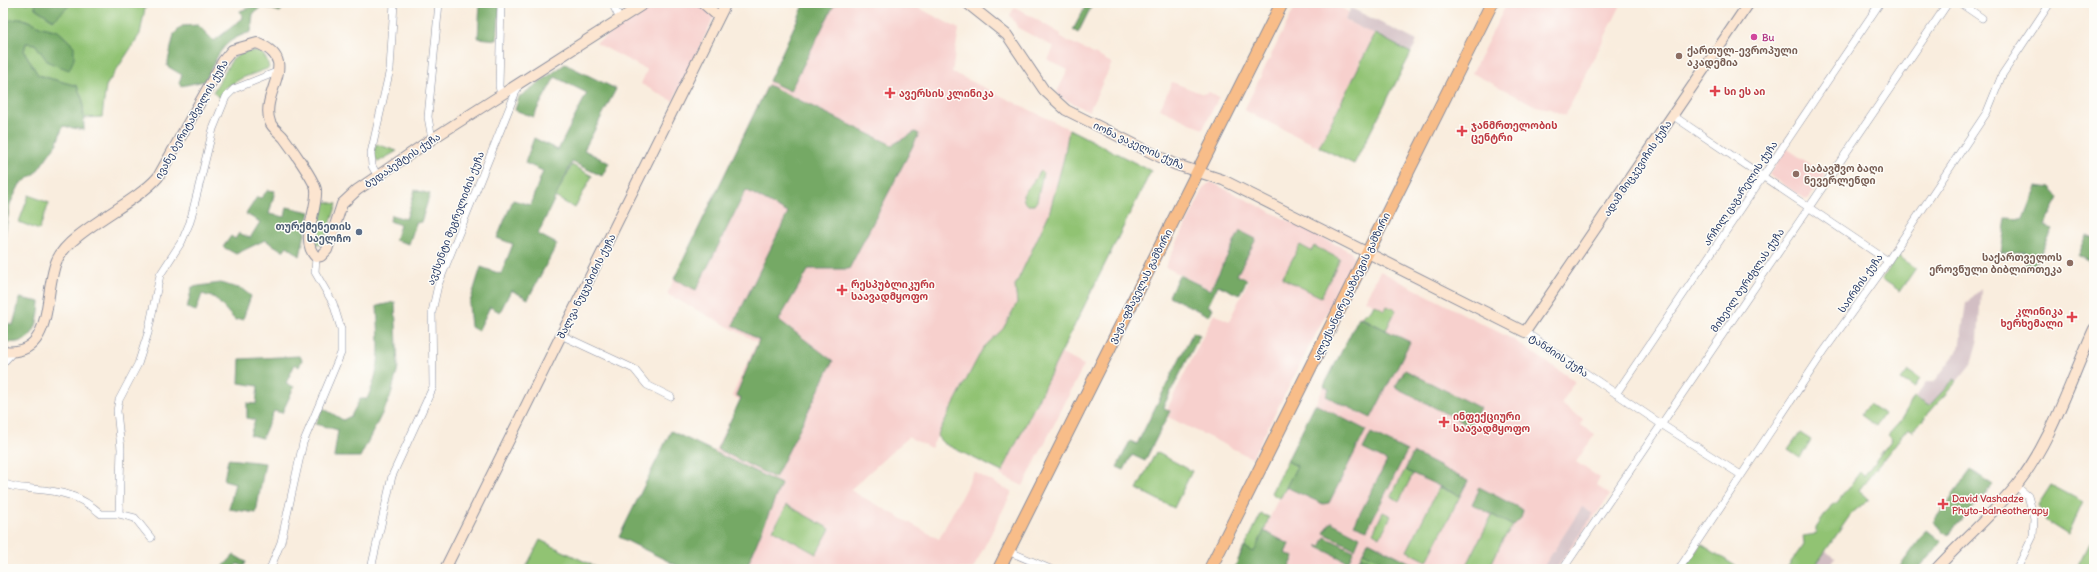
<svg xmlns="http://www.w3.org/2000/svg" width="2097" height="572" font-family="Delius,'Noto Sans Georgian',sans-serif">
<rect width="100%" height="100%" fill="#fdfcf7"/>
<filter id="ink" filterUnits="userSpaceOnUse"><feTurbulence type="fractalNoise" baseFrequency=".025" numOctaves="2"/><feDisplacementMap in="SourceGraphic" scale="8" xChannelSelector="R" yChannelSelector="G"/><feConvolveMatrix kernelMatrix="1 2 1 2 8 2 1 2 1" color-interpolation-filters="sRGB"/></filter>
<filter id="wash" filterUnits="userSpaceOnUse"><feTurbulence type="fractalNoise" baseFrequency=".012" numOctaves="4" result="noise"/><feDisplacementMap in="SourceGraphic" scale="16" xChannelSelector="R" yChannelSelector="G"/><feGaussianBlur stdDeviation="0.9" result="paint"/><feColorMatrix in="noise" values="0 0 0 0 0 0 0 0 0 0 0 0 0 0 0 0 0 1.4 0 .05"/><feComposite in="paint" operator="in"/></filter>
<g filter="url(#wash)">
<rect width="100%" height="100%" fill="#f9edde"/>
<!-- built -->
<path fill="#f7d0cd" d="M657 3H721L673 101 641 84 647 70 596 43Z
M835 3H921L919 8 959 29 952 72 1069 129 1064 158 1049 214 1015 286 1017 303 1003 329 983 348 931 448 908 437 850 490 939 539 974 472 1012 492 973 569H746L781 484 714 452 740 400 732 396 757 342 667 294 769 81 790 91Z
M1297 3H1331L1349 12 1345 20 1375 34 1319 147 1244 110Z
M1507 3H1622L1565 116 1550 109 1536 106 1472 73Z
M1015 7 1061 34 1060 37 1112 63 1089 111 1060 97 1057 92 1068 70 1048 60 1054 47 1018 28 1010 15Z
M1172 82 1203 94 1209 92 1219 97 1203 129 1160 109Z
M1786 148 1825 174 1807 200 1769 175Z
M1211 182 1351 252 1355 258 1252 458 1168 417 1171 411 1167 409 1214 314 1229 321 1249 280 1221 267 1210 289 1165 267 1205 186Z
M1380 271 1514 340 1575 381 1561 404 1583 419 1581 425 1595 434 1576 462 1600 478 1596 485 1610 495 1557 569H1234L1255 552 1279 497H1281L1297 466 1287 461 1359 317 1371 310 1374 305 1365 300Z
M1060 353 1084 365 1023 486 1000 475Z"/>
<!-- industrial -->
<path fill="#d2bec3" d="M1351 8 1417 41 1411 53 1345 20Z
M1981 289 1978 339 1971 364 1957 381 1954 379 1929 407 1915 397 1926 382H1934L1959 349 1966 303Z
M1582 507 1593 514 1556 569H1542Z
M1825 551 1836 558 1828 569H1813Z"/>
<!-- green -->
<path fill="#91c373" stroke="#567968" d="M3 3H36L35 8 53 20 72 3H146L140 34 106 86 102 117 84 118 83 101 77 86 38 75 24 51 26 43 35 44 48 62 74 46 58 31 42 27 21 18 3 30Z
M1375 34 1411 53 1354 164 1319 147Z
M247 51 261 52 267 60 269 68 242 78 225 88 220 99 213 92 233 58Z
M1069 129 1151 171 1002 472 943 443 937 436 983 348 1003 329 1017 303 1015 286 1049 214 1064 158Z
M376 144 397 151 378 162 374 156Z
M572 165 592 176 575 208 555 197Z
M1041 171 1043 173 1037 201 1034 205H1028L1024 201 1023 195Z
M29 195 49 203 39 230 19 222Z
M322 201 337 204 325 239 321 245 317 244 314 241Z
M1300 245 1311 251 1314 246 1340 259 1321 297 1282 278Z
M1898 256 1916 268 1900 291 1882 279Z
M1374 304 1385 310 1387 306 1396 310 1386 330 1361 317 1371 310Z
M1908 371 1920 379 1914 388 1901 380Z
M1954 379 1957 381 1913 431 1908 428 1859 490 1869 499 1851 514 1813 569H1786L1804 544 1803 536 1816 534V528L1833 503 1836 504 1860 472 1864 476 1892 439 1888 435 1899 423 1914 397 1929 406Z
M1869 404 1884 414 1876 426 1861 415Z
M1800 433 1811 440 1800 458 1788 450Z
M1156 452 1192 471 1174 508 1137 489Z
M1287 461 1297 466 1281 497 1279 498 1271 493Z
M1405 470 1413 474 1399 501 1391 496Z
M2051 485 2083 502 2068 535 2046 521 2038 505Z
M1439 487 1460 496 1427 561 1407 551Z
M787 505 830 529 816 554 773 530Z
M1383 512 1391 516 1380 537 1373 533Z
M1261 514 1269 517 1264 531 1289 544 1285 553 1294 557 1288 569H1234Z
M1492 515 1513 526 1503 539 1489 569H1465Z
M540 540 600 569H525Z
M1368 542H1370L1422 569H1361L1356 567V565Z
M2089 543 2094 546V569H2076Z
M1701 544 1740 569H1684Z"/>
<!-- forest -->
<path fill="#74a965" stroke="#486c62" d="M36 3H72L54 20 35 8Z
M262 3H286L280 12 262 6 253 14 251 32C220 41 219 55 205 81L181 86 179 82 182 75 167 66 174 34 182 26 198 25 214 41 243 18 240 11Z
M480 3H500L497 40 478 38Z
M805 3H835L790 91 769 81Z
M1087 3H1093L1078 33 1073 30Z
M21 18 42 27 58 31 74 46V59L69 70 48 62 35 44 26 43 24 51 38 75 77 86 83 101 84 130 63 126 57 143 35 174 20 184 10 204 3 246V30L7 21Z
M565 64 616 89 584 150 609 163 602 176 572 162 538 234 557 244 528 299 511 290 500 312 490 307 478 331 471 327 469 305 481 267 501 274 513 244 497 238 513 200 530 205 543 171 525 163 534 138 558 150 587 93 555 77 533 117 515 110 519 97Z
M768 85 892 145 915 132 919 134 849 269H809L779 320 833 361 775 478 717 449 741 398 736 395 759 340 733 325 788 213 746 190 696 290 674 279Z
M2037 186 2050 188 2059 198 2044 226 2053 229 2034 267 2026 268 2025 252 2001 253 2006 218 2024 219Z
M268 190 275 191 269 214 285 217 287 207 310 212 300 256 287 246 283 251 265 240 236 254 223 247 231 236 235 239 239 233 250 238 260 222 246 214 257 197 261 198Z
M415 190 430 194 421 222 416 223 409 244 395 240 400 225 390 221 391 215 406 219Z
M1240 231 1256 239 1237 275 1247 280 1239 295 1218 285 1208 306 1213 308 1209 316 1169 296 1179 275 1210 290Z
M2087 235 2094 238V264L2078 256Z
M220 283 242 289 251 296 243 319 235 320 215 298 202 294 196 311 187 308 192 287Z
M20 298 40 302C38 328 33 346 3 342V322L13 325Z
M395 302 398 368 390 398 360 457H334L338 430 315 424 323 408 343 420 351 416 360 399H367C383 363 379 345 377 306Z
M1359 317 1410 342 1371 418 1326 396 1329 389 1324 386Z
M1193 332 1200 335 1163 407 1170 411 1145 461 1132 455 1124 470 1117 467 1130 441 1137 444Z
M300 356 302 360 299 367 295 364 286 383 294 387 282 413 274 411 262 438 250 435 255 420 247 418V403L256 404 258 386 239 383 240 359Z
M1405 370 1480 408 1470 426 1395 387Z
M1315 404 1366 430 1329 503 1323 504 1286 487 1297 466 1287 461Z
M671 431 781 484 746 569H684L619 537Z
M1371 433 1407 451 1367 530 1354 525 1387 461 1363 449Z
M1413 453 1468 481 1460 496 1405 470Z
M228 459 265 463 256 513 229 509 235 483 224 480Z
M1971 470 1993 485 1948 535 1933 522Z
M1479 487 1523 510 1521 518 1513 526 1472 504 1479 490 1477 489Z
M1331 522 1360 537 1355 549 1324 533Z
M1927 530 1942 542 1918 569H1898Z
M1264 531 1289 544 1285 553 1294 557 1288 569H1234L1244 547 1254 552Z
M1325 537 1354 551 1348 562 1318 547V545L1320 547Z
M1368 542H1370L1422 569H1397L1363 552Z
M234 555 246 562 244 566 237 564 233 569H221Z
M1361 556 1386 569H1361L1356 567Z"/>
</g>
<g filter="url(#ink)">
<g fill="none" stroke-linecap="round" stroke-linejoin="round">
<!-- minor casing -->
<g stroke="#8a8e9e" stroke-width="8">
<path id="minor" d="M501 3 499 86 501 95
M612 3 620 19
M1960 3 1982 18
M1672 115 1888 261
M432 139 428 117 439 3
M377 175 372 166 371 153 390 69 394 3
M1525 332 1661 424 1741 475
M561 335 634 369 647 385 671 397
M3 363 13 352
M1616 394 1880 3
M3 483C13 488 22 488 33 489 61 491 80 495 101 514H119L135 518 151 538
M2016 486 2028 496 2034 518 2033 536 2017 569
M119 514 121 449 117 411 119 400 138 364 148 333 160 275 182 241 190 222 213 129 226 97 234 89 279 71
M1008 551 1050 569
M270 569 281 542 303 443 341 353V329L333 303 315 272 316 257
M371 569 392 476 433 387 432 312 438 285 519 84
M1563 569 1948 3
M1679 569 1824 351 1878 276 1987 112 2002 75 2050 3"/>
</g>
<!-- secondary casing -->
<g stroke="#8a8e9e" stroke-width="12">
<path id="secondary" d="M703 3 719 17
M967 3 1007 35 1044 90 1066 110 1174 164 1223 180 1525 332 1749 3
M3 351C56 358 43 290 57 260 70 231 135 204 158 177L223 61 232 50 257 43C303 61 259 92 270 122 272 128 280 133 284 138 290 146 315 181 316 190 318 210 299 241 316 257L321 256 327 250 342 204 357 190 432 139 645 3
M445 569 726 3
M1936 569C1962 541 1992 515 2016 486 2052 441 2070 381 2094 329"/>
</g>
<!-- primary casing -->
<g stroke="#8a8e9e" stroke-width="14">
<path id="primary" d="M999 569 1282 3
M1210 569 1492 3"/>
</g>
<!-- minor -->
<use href="#minor" stroke="#fff" stroke-width="7"/>
<!-- secondary -->
<use href="#secondary" stroke="#fce5d0" stroke-width="10"/>
<!-- primary -->
<use href="#primary" stroke="#f8bd89" stroke-width="12"/>
</g>
</g>
<!-- markers -->
<circle fill="#d1479c" stroke="#fdfcf7" stroke-width="1.5" cx="1754" cy="37" r="4"/>
<g fill="#8d6e63" stroke="#fdfcf7" stroke-width="1.5">
<circle cx="1679" cy="56" r="4"/>
<circle cx="1796" cy="174" r="4"/>
<circle cx="2070" cy="263" r="4"/>
</g>
<g fill="#e0444e" stroke="#fdfcf7" stroke-width="1.5">
<path d="M1713 85h4v4h4v4h-4v4h-4v-4h-4v-4h4z"/>
<path d="M888 87h4v4h4v4h-4v4h-4v-4h-4v-4h4z"/>
<path d="M1460 125h4v4h4v4h-4v4h-4v-4h-4v-4h4z"/>
<path d="M840 284h4v4h4v4h-4v4h-4v-4h-4v-4h4z"/>
<path d="M2070 311h4v4h4v4h-4v4h-4v-4h-4v-4h4z"/>
<path d="M1442 416h4v4h4v4h-4v4h-4v-4h-4v-4h4z"/>
<path d="M1941 498h4v4h4v4h-4v4h-4v-4h-4v-4h4z"/>
</g>
<circle fill="#5c6f8a" stroke="#fdfcf7" stroke-width="1.5" cx="359" cy="232" r="4"/>
<g text-anchor="middle" stroke-width="3" stroke-linejoin="round" paint-order="stroke">
<!-- hotel labels -->
<g font-size="10" font-weight="bold" fill="#b23c85" stroke="#fdfcf7" text-anchor="start">
<text x="1762" y="41">Bu</text>
</g>
<!-- education labels -->
<g font-size="10" font-weight="bold" fill="#785e54" stroke="#fdfcf7" text-anchor="start">
<text x="1687" y="54">ქართულ-ევროპული<tspan x="1687" dy="12">აკადემია</tspan></text>
<text x="1804" y="172">საბავშვო ბაღი<tspan x="1804" dy="12">ნევერლენდი</tspan></text>
<text x="2062" y="261" text-anchor="end">საქართველოს<tspan x="2062" dy="12">ეროვნული ბიბლიოთეკა</tspan></text>
</g>
<!-- health labels -->
<g font-size="10" font-weight="bold" fill="#be3a42" stroke="#fdfcf7" text-anchor="start">
<text x="1724" y="95">სი ეს აი</text>
<text x="899" y="97">ავერსის კლინიკა</text>
<text x="1471" y="129">ჯანმრთელობის<tspan x="1471" dy="12">ცენტრი</tspan></text>
<text x="851" y="288">რესპუბლიკური<tspan x="851" dy="12">საავადმყოფო</tspan></text>
<text x="2063" y="315" text-anchor="end">კლინიკა<tspan x="2063" dy="12">ხერხემალი</tspan></text>
<text x="1453" y="420">ინფექციური<tspan x="1453" dy="12">საავადმყოფო</tspan></text>
<text x="1952" y="502">David Vashadze<tspan x="1952" dy="12">Phyto-balneotherapy</tspan></text>
</g>
<!-- street labels -->
<g font-size="10" fill="#1b2f5e" stroke="#fdfcf7">
<text transform="translate(191 119) rotate(-60)" y="4">ივანე ბერიტაშვილის ქუჩა</text>
<text transform="translate(1139 145) rotate(25)" y="4">იონა ვაკელის ქუჩა</text>
<text transform="translate(402 160) rotate(-34)" y="4">ბუდაპეშტის ქუჩა</text>
<text transform="translate(1637 168) rotate(-56)" y="4">ადამ მიცკევიჩის ქუჩა</text>
<text transform="translate(1740 193) rotate(-56)" y="4">არჩილ ცაგარელის ქუჩა</text>
<text transform="translate(455 218) rotate(-69)" y="4">ავქსენტი მეგრელიძის ქუჩა</text>
<text transform="translate(1747 280) rotate(-56)" y="4">მიხეილ ბურძგლას ქუჩა</text>
<text transform="translate(1860 283) rotate(-55)" y="4">საირმის ქუჩა</text>
<text transform="translate(586 286) rotate(-63)" y="4">შალვა ნუცუბიძის ქუჩა</text>
<text transform="translate(1140 286) rotate(-63)" y="4">ვაჟა-ფშაველას გამზირი</text>
<text transform="translate(1351 286) rotate(-64)" y="4">ალექსანდრე ყაზბეგის გამზირი</text>
<text transform="translate(1559 355) rotate(34)" y="4">ტანძიის ქუჩა</text>
</g>
<!-- service labels -->
<g font-size="10" font-weight="bold" fill="#4e5e75" stroke="#fdfcf7" text-anchor="end">
<text x="351" y="230">თურქმენეთის<tspan x="351" dy="12">საელჩო</tspan></text>
</g>
</g>
<!-- margin -->
<rect width="2097" height="572" fill="none" stroke="#fdfcf7" stroke-width="16"/>
</svg>
